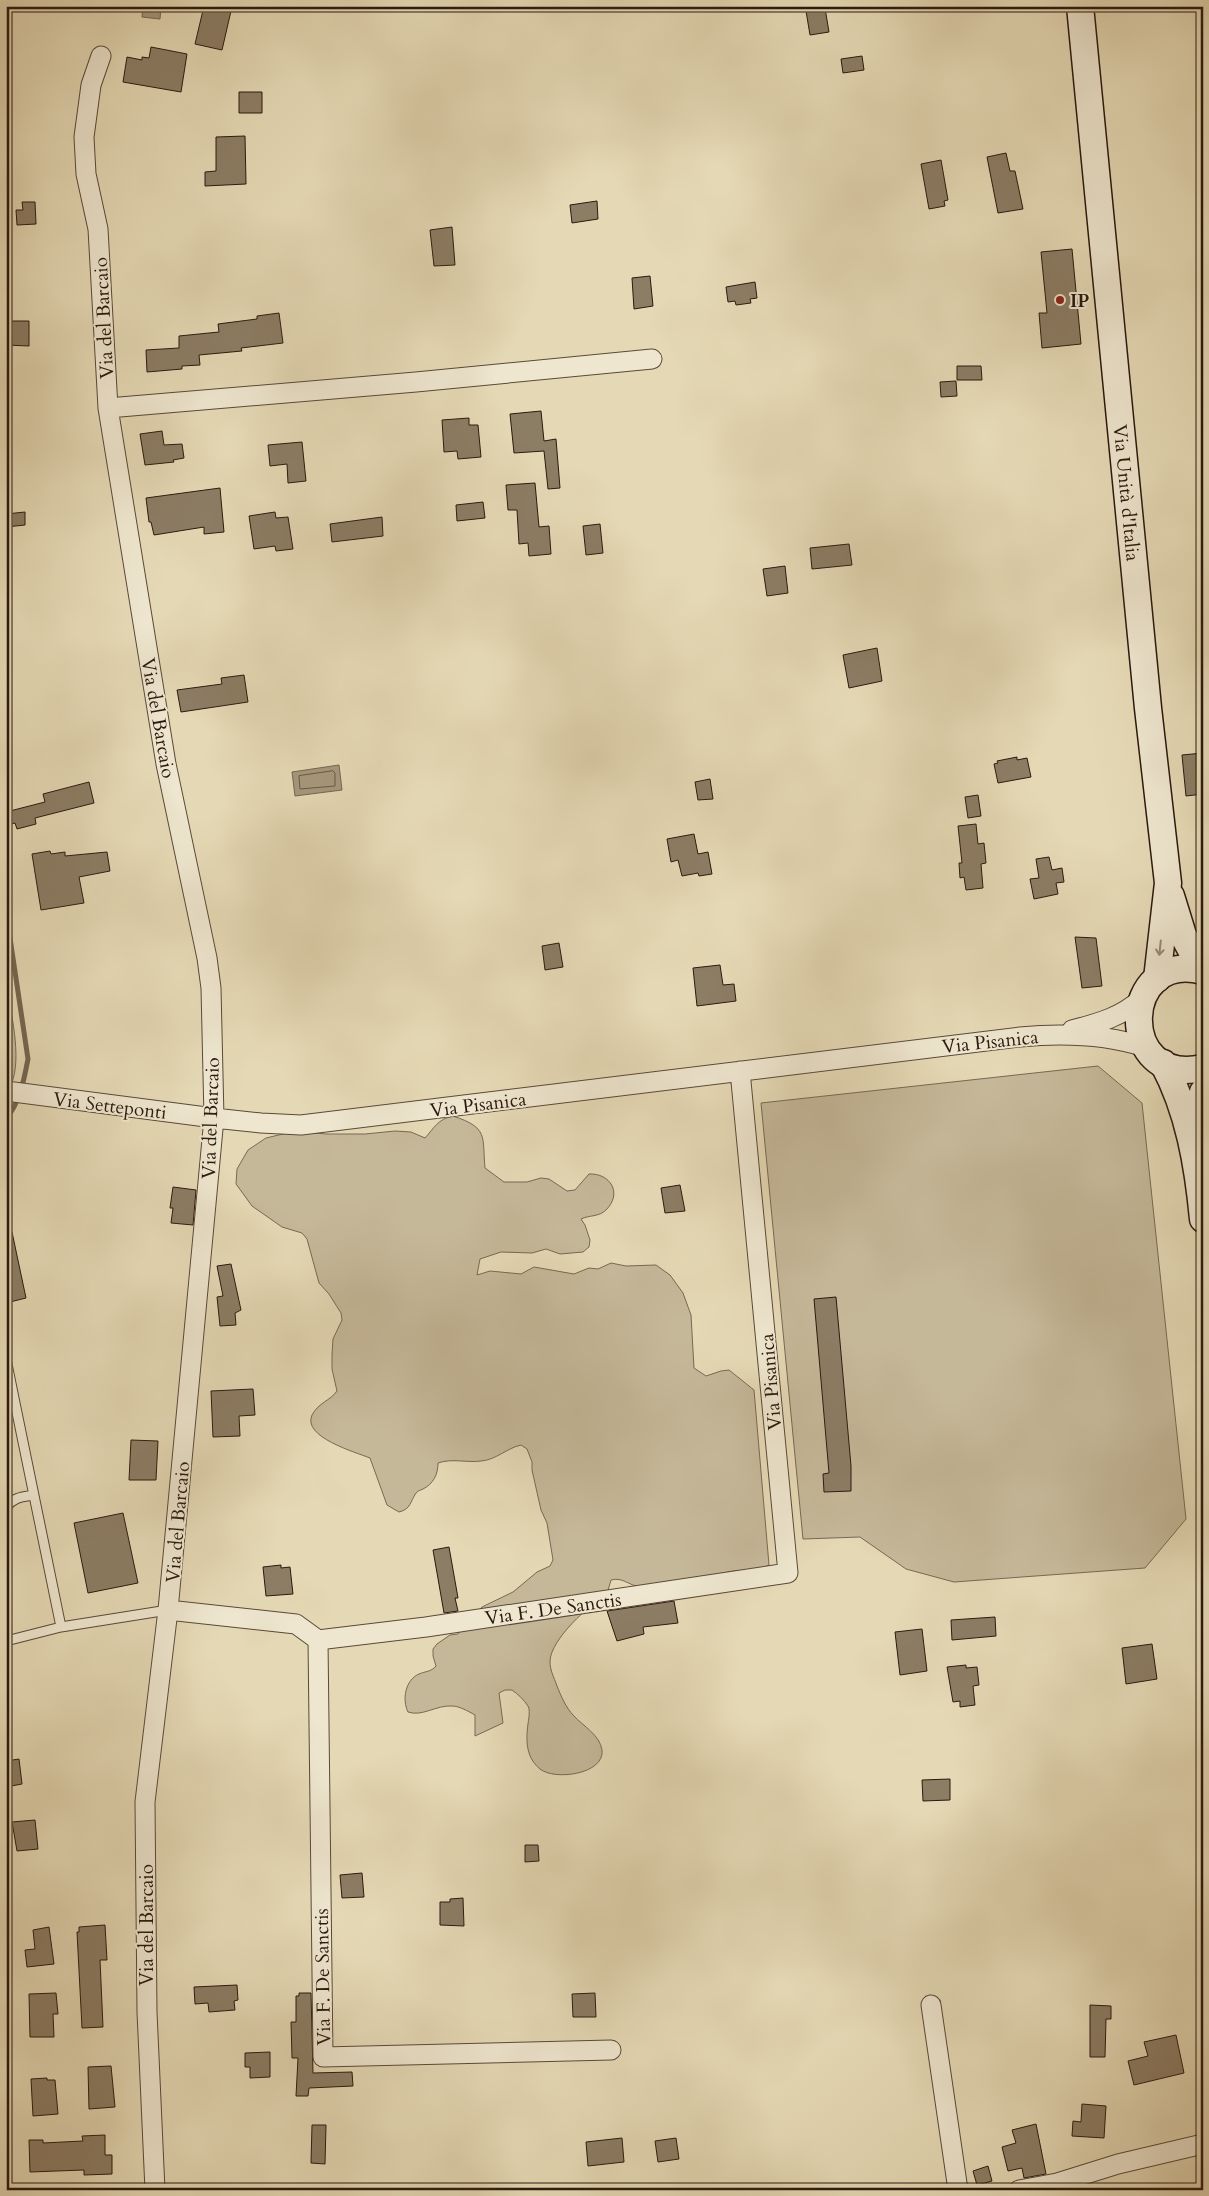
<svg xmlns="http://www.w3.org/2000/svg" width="1209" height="2196" font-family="Cardo,serif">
<rect width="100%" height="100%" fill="#e5d9b5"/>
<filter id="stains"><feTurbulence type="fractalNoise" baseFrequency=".004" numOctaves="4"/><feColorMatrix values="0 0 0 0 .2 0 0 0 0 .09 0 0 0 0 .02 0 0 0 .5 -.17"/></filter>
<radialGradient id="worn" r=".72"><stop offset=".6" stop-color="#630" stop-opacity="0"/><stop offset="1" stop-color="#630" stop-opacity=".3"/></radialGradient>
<!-- green -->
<path fill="#c5b899" stroke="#786854" d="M6 981C10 1011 23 1057 11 1085H6Z
M1098 1066 1142 1103 1186 1519 1145 1568 954 1582 906 1569 860 1537 803 1539 761 1103Z
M453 1116C489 1128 482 1136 485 1168L504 1182H527L541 1178 549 1179 567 1191 575 1190 589 1174C610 1173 623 1193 606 1210 599 1217 589 1215 581 1219L585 1225 590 1240 589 1247 583 1252 560 1254 546 1249 532 1253 501 1252 480 1259 477 1275 490 1271 521 1274 534 1267 574 1274 589 1268 598 1269 611 1263 626 1266 656 1265 670 1275 683 1293 691 1315 694 1368 706 1376 721 1371 729 1370 754 1390 769 1565C752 1574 746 1568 728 1572 699 1577 671 1589 640 1587 628 1585 623 1577 611 1580L607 1594C589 1605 551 1639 550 1661 550 1671 554 1677 557 1686 561 1696 566 1708 574 1716 583 1726 600 1735 602 1750 605 1774 555 1781 540 1769 524 1756 526 1736 529 1717 529 1713 530 1710 528 1706 524 1700 518 1694 512 1690H505L499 1693 503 1723 475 1736V1715C468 1711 459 1706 452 1706 436 1705 422 1717 408 1712 402 1700 405 1680 419 1674 426 1671 431 1672 436 1666L433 1656V1649L437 1644 450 1635 458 1634 482 1607 513 1592 537 1572 550 1566 553 1560 547 1523 541 1510 532 1470V1462L527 1449 521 1445C507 1448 496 1460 481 1461 467 1463 452 1458 438 1463 438 1475 433 1484 423 1489 419 1491 419 1490 416 1493 410 1502 411 1509 399 1512L387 1505 370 1458C355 1452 302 1437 312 1415 319 1402 330 1401 337 1391L332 1369V1355L333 1339 342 1320 341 1313 329 1294 319 1283 307 1239 302 1233 282 1227 252 1206 236 1184 237 1169 248 1150 266 1138 287 1133 304 1132 326 1134H365L395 1131 411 1132 425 1138C434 1128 438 1119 453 1116Z"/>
<!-- water -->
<path fill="#a6987d" stroke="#756551" d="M143 6H161L160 19 142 17Z
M339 765 342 790 295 796 292 772Z"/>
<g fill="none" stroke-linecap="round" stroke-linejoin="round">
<!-- shore -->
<path stroke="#685846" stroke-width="1" d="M333 771 335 773V786L300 789 299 776Z"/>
<!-- stream -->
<path stroke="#756551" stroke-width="5" d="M6 911 28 1059C24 1080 20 1102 6 1119"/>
</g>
<!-- building -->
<path fill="#8c7d65" stroke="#2b190f" d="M204 6 231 11 222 50 195 44Z
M825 8 829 32 810 35 806 11Z
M151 47 187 54 181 92 123 82 127 57 142 60V57L149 58Z
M862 56 864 70 843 73 841 59Z
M239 92H262V113H239Z
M245 136 246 184 205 186V172L216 171V137Z
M1006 153 1010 171H1015L1023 209 998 213 987 157Z
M941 160 948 200 944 201 945 206 929 209 921 164Z
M597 201 598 219 572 223 570 205Z
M22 202H35L36 224 17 225 16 210H23Z
M452 227 455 265 434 266 430 230Z
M1072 249 1081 344 1042 348 1039 313H1047L1041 252Z
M650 276 653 306 634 309 632 278Z
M755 282 757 298 750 299 751 303 736 305 735 301 728 302 726 287Z
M279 313 283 343 241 348 242 351 199 355 200 365 182 366V369L147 372 146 350 179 348V336L219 332 218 324 257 319V316Z
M6 321H29V346L6 345Z
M957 366H981L982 380H957Z
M956 381 957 396 941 397 940 382Z
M541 411 544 441 556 439 560 488 548 489 544 451 514 453 510 414Z
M469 418V425H478L481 457 458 459 457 451 444 452 442 420Z
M162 431 164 445 182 444 184 458 173 460 174 462 145 465 140 434Z
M302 442 306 481 288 483 287 464 270 466 268 445Z
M535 483 539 527 549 526 551 554 529 556 528 543 519 544 517 510H508L506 485Z
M220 488 224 532 204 534V527L154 535 151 522H149L146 498Z
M483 502 485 518 457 521 456 505Z
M25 512V525L6 527V514Z
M275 512 276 518 288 517 293 549 276 551 275 546 254 549 249 516Z
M382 517 383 536 332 542 330 524Z
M600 524 603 553 586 555 583 526Z
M849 544 852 565 812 569 810 548Z
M785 566 788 593 767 596 763 569Z
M877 648 882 681 849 688 843 655Z
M244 675 248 702 181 712 177 690 222 684 221 678Z
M1203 753V794L1186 796 1182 755Z
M1017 757V760L1027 758 1031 777 998 783 994 764 998 763 997 761Z
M710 779 713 799 698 800 695 782Z
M89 782 94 803 35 818 36 824 17 829 15 823 8 825 6 812 45 802 43 794Z
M978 795 981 816 968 818 965 797Z
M976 824 978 844 984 843 986 863 981 864 983 888 966 890 964 877 960 878 959 863H962L958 826Z
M694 834 698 854 708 852 712 874 699 876 698 873 682 876 678 860 671 862 667 839Z
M50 851 51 854 65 852V856L107 852 110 871 79 877 84 903 41 910 32 854Z
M1049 857 1052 870 1062 868 1064 882 1056 883 1058 894 1034 899 1030 879 1039 878 1036 859Z
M1075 937 1096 938 1102 986 1082 988Z
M559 943 563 967 545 970 542 946Z
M720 965 723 985 734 984 736 1001 697 1006 693 968Z
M680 1185 685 1211 665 1213 661 1188Z
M173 1187 196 1190 193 1225 171 1223 173 1208H170Z
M6 1232H12L26 1298 6 1303Z
M231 1264 241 1310 235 1313 236 1325 220 1326 217 1297 223 1296 217 1266Z
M836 1297 851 1466V1491L824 1492 823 1474 829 1473 814 1299Z
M253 1389 255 1415 239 1416 240 1436 213 1437 211 1391Z
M131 1440 158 1441 156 1480H129Z
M123 1513 138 1583 88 1593 74 1523Z
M449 1547 458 1598H455L458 1611 444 1613 433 1550Z
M281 1565V1568L290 1567 293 1594 266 1596 263 1567Z
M674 1601 678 1623 643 1627 644 1634 617 1641 607 1611Z
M995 1617 996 1636 952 1640 951 1620Z
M922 1629 927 1671 900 1675 895 1632Z
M1152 1644 1157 1679 1126 1684 1122 1648Z
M966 1665V1668L977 1667 979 1685 973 1686 975 1705 960 1707V1701L953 1702 947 1667Z
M19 1759 22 1784 6 1787V1761Z
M950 1779V1800L923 1801 922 1780Z
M35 1820 38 1849 17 1851 12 1822Z
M525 1845H538L539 1861 525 1862Z
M362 1873 364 1897 342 1898 340 1875Z
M463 1898 464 1926 440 1925V1902H450V1899Z
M105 1925 107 1960H100L103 2027 82 2028 77 1932H79V1927Z
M49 1927 54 1964 27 1967 25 1950 35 1949 33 1930Z
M237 1985 238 2000 234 2001 235 2010 209 2012 208 2003 195 2004 194 1987Z
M56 1993 58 2014H53L54 2037H30L29 1994Z
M299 1993H311L313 2073 352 2072 353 2086 309 2088 308 2096H296L298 2058H292L291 2022H296V1996H299Z
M595 1993 596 2017H573L572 1994Z
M1090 2005 1111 2006V2019H1106L1105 2057H1090Z
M1176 2035 1184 2073 1134 2085 1128 2061 1148 2056 1144 2042Z
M270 2052V2077L250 2078V2067H245V2053Z
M111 2066 115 2107 89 2109 88 2067Z
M47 2078V2080H55L58 2114 33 2116 31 2079Z
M1082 2104 1106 2106 1104 2138 1072 2136 1073 2121 1081 2122Z
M1036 2124 1046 2174 1024 2178 1022 2168 1008 2171 1002 2147 1016 2143 1012 2130Z
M312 2125H326L325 2164 311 2163Z
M105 2135V2155H112V2174L84 2175V2170L30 2172 29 2140H43V2143L83 2141 82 2136Z
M622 2138 624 2162 588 2166 586 2142Z
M676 2138 679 2159 658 2162 655 2141Z
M988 2166 992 2181 977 2185 973 2171Z"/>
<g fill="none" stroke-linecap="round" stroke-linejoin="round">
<!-- service casing -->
<g stroke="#5a4938" stroke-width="11">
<path id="service" d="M6 1359 61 1627
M6 1507C14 1497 22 1497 34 1495
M6 1641 61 1627 168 1610"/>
</g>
<!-- minor casing -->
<g stroke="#5a4938" stroke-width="21">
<path id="minor" d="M101 56 91 85 84 137 86 174 98 229 108 408 166 764 207 958 211 988 214 1118 168 1610 145 1802 147 2012 155 2190
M108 408 416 382 652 359
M1072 1030C1099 1023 1121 1017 1141 999
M6 1091 214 1118 261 1123 301 1125 1020 1037C1063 1033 1104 1034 1145 1047
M168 1610 296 1624 318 1640 323 2057 611 2050
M318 1640 426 1627 788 1573 740 1071
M931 2005 958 2190
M1019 2190 1057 2183 1118 2164 1203 2144"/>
</g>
<!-- secondary casing -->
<g stroke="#2b190f" stroke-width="29">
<g id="secondary">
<path id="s1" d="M1080 6 1148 708 1168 883 1157 979"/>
<path d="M1171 896 1183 935 1202 970"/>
<path d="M1203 971C1119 949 1116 1088 1203 1068"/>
<path d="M1163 1063C1189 1111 1198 1166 1203 1219"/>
<path d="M1200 1141 1203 1092"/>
</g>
</g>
<!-- service -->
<use href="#service" stroke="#eee6cf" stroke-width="9"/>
<!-- minor -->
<use href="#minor" stroke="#eee6cf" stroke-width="19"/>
<!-- secondary -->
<use href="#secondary" stroke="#eee6cf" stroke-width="26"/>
</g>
<!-- one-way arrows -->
<defs><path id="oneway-shaft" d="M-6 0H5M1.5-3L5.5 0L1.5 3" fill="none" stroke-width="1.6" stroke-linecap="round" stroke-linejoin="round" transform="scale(1.25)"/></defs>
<use stroke="#968a79" href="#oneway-shaft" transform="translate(1160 948) rotate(96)"/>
<!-- markers -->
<circle fill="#8f2418" stroke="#eee6cf" stroke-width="2" cx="1060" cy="300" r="5"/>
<g text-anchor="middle" stroke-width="4" stroke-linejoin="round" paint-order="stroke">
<!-- poi labels -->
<g font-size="19" font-weight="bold" fill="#2b190f" stroke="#eee6cf" text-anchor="start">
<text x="1070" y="307">IP</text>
</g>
<!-- street labels -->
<g font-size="19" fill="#2b190f" stroke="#eee6cf">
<text transform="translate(103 318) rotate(-93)" y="7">Via del Barcaio</text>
<text dy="7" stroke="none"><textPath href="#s1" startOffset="489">Via Unità d'Italia</textPath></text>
<text transform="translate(159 718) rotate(80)" y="7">Via del Barcaio</text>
<text transform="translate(990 1041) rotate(-6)" y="7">Via Pisanica</text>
<text transform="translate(478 1104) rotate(-7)" y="7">Via Pisanica</text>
<text transform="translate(110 1105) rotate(7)" y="7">Via Setteponti</text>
<text transform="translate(210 1118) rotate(-88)" y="7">Via del Barcaio</text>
<text transform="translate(770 1382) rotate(-95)" y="7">Via Pisanica</text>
<text transform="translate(177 1522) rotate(-85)" y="7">Via del Barcaio</text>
<text transform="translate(553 1608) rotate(-8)" y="7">Via F. De Sanctis</text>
<text transform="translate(146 1925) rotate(-90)" y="7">Via del Barcaio</text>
<text transform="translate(322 1977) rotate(-91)" y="7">Via F. De Sanctis</text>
</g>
</g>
<!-- margin -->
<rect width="1209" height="2196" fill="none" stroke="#e5d9b5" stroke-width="25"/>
<rect x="8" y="8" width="1194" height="2181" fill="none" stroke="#2b190f" stroke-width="2.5"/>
<rect x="12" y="12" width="1184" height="2171" fill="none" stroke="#2b190f"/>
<rect width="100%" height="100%" filter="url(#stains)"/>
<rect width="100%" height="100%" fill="url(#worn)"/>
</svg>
